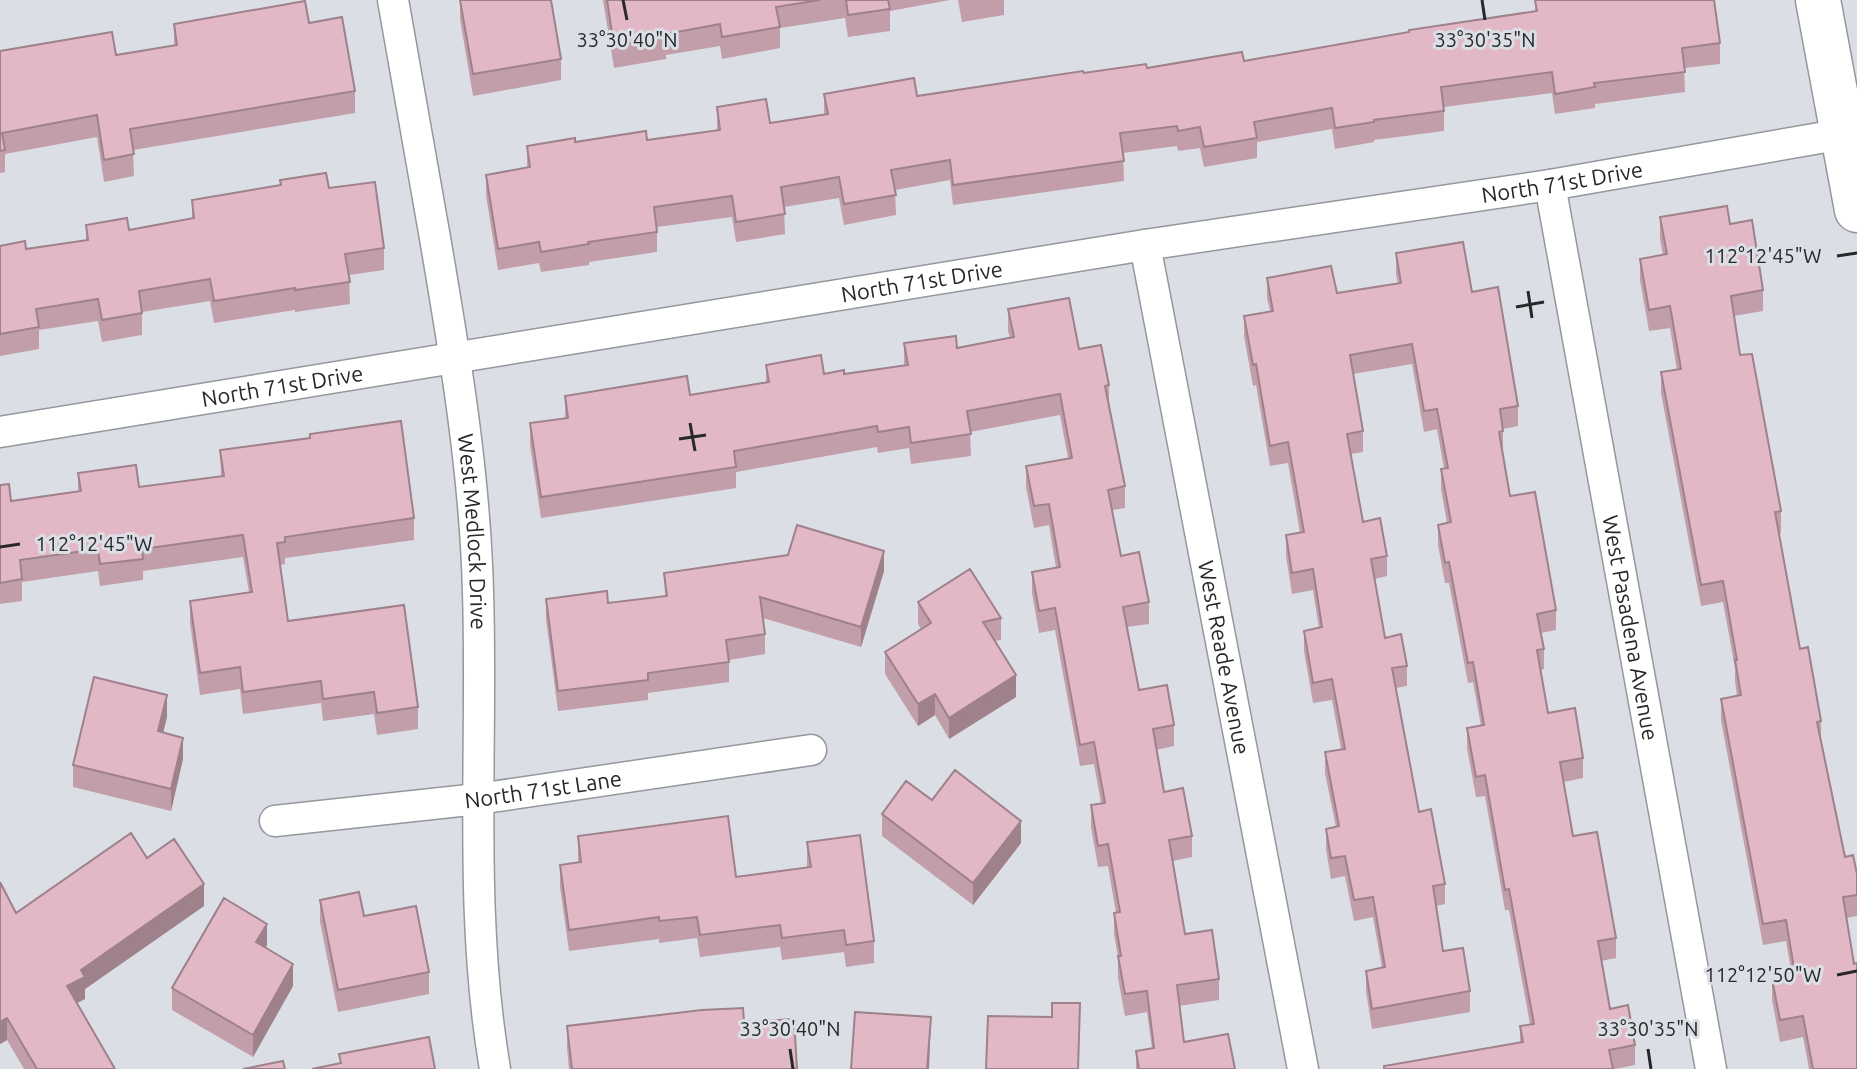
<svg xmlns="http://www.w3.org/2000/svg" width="1857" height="1069" font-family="Ubuntu,sans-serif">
<rect width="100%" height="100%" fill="#dbdfe5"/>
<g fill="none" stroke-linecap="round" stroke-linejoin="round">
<!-- minor casing -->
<g stroke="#94989d" stroke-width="33">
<g id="minor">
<path id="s1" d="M393 0C407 79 421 159 435 238 455 355 475 473 478 592 483 751 468 911 495 1069"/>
<path id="s2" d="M1550 185 1711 1069"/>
<path id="s3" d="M1145 245 1303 1069"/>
<path id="s4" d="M0 432 1145 245 1550 185 1843 134"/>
<path id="s5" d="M275 821 478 799 811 750"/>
</g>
</g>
<!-- primary casing -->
<g stroke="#94989d" stroke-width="47">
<path id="primary" d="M1818 0 1857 210"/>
</g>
<!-- minor -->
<use href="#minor" stroke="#fff" stroke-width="30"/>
<!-- primary -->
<use href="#primary" stroke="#fff" stroke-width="44"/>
</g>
<!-- wall -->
<path fill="#c29eab" d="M460 0 561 59V80L473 96 460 19Z
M603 0H950L890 11V31L848 37 845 18 780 28V48L722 59 720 46 666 55V59L614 68Z
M958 0H1004V15L962 22Z
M1535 0 1720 43V64L1684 68 1685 92 1595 104V108L1555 114 1552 93 1444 107V131L1374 140V142L1335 149 1332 129 1257 142V158L1204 167 1200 148 1178 151 1177 146 1123 153 1124 181 953 205 950 180 895 190 896 215 844 225 839 198 784 207 785 234 736 242 732 217 657 227V252L589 262V265L541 272 539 263 498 270 486 195V175L527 168V146L575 142 647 140 717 130V107L770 123 824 114V94L917 96 1084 73 1244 61 1535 12Z
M309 23 355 91V113L133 150 134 176 104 182 97 137 5 154V172L0 173V51L116 55 174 46V24Z
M329 188 384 248V270L349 275 350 304 295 312V310L214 323 210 301 142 312V335L102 342 98 321 39 330V349L0 356V246L26 249 86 240V225L129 230 192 219V200Z
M1660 217 1730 224 1763 290V311L1734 316 1740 355 1781 511V533H1779L1800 649 1821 721V741L1845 857 1857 874V916L1846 918 1857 1069H1809L1803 1037 1780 1042 1772 1000V979L1792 975 1786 941 1763 945 1721 720V699L1737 696 1735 681V668L1723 602 1701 606 1661 393V372L1677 370 1670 328 1649 331 1640 280V259L1663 255 1660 239Z
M1396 253 1472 292 1518 406V426L1503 429V451L1502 452 1510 496 1556 610V630L1541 633 1544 649V669L1541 670 1548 713 1583 758V778L1564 782 1573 836 1616 938V958L1601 961 1610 1009 1635 1045V1065L1615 1069H1384L1520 1043V1026L1530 1024 1509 910H1505L1485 796 1476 797 1467 748V728L1481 726 1473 682 1468 683 1449 583H1445L1438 545V525L1447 523 1441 489V469L1444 468 1437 429 1424 432 1412 364 1353 374 1363 431V452L1351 454 1363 522 1387 556V576L1375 579 1385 638 1407 666V686L1396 688 1419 812 1445 884V904L1436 906 1443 951 1470 991V1012L1372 1029 1366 991V971L1382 968 1373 917 1354 921 1345 876 1331 879 1326 849V829L1336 827 1325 773V752L1341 749 1332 700 1313 703 1304 651V631L1319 628 1313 590 1292 594 1286 556V535L1300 533 1288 463 1270 466 1256 385 1253 386 1244 336V316L1270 311 1267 298V278L1337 293 1398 284 1396 274Z
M1008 309 1079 349 1109 385V402L1125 486V508L1112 510 1121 556 1149 602V624L1127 627 1139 690 1174 725V746L1156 750 1164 792 1192 836V857L1173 861 1185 934 1219 979V1000L1179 1006 1184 1042 1235 1069H1136V1051L1152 1048 1147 1012 1125 1016 1118 978V957L1114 934V913H1116L1108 866 1098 867 1091 827V805L1101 803 1094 764 1080 766 1055 630 1039 633 1032 593V572L1056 568 1049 525 1034 528 1026 487V466L1068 458 1060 415 970 432 971 456 911 464 909 448 878 453 877 447 736 472V488L541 518 530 445V423L565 418V396L690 395 766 383V365L824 374H844L904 365V343L957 348 1010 338 1008 331Z
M220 450 414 518V540L285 558V564L280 565 288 621 418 707V729L377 735 374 714 323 721 321 703 243 714 240 689 200 695 190 623V601L249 592 243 557 143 571V580L100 586 98 571 22 582V601L0 604V485L11 501 78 492V473L139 487 221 476Z
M884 571 861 647 763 618 765 634V654L729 660V682L648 693V700L558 711 546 619V599L608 603 665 596 664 573Z
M918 602 1001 618V640L995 641 1016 697 949 739 935 715 918 726 885 674V652L921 629 918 624Z
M167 717 163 732 183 759 171 811 73 787V765Z
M932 800 1021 843 973 905 882 836V814Z
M578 836 736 877 807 867V842L874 941V963L846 967 844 952 782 960 780 947 700 957 697 938 659 943V939L569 951 560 887V865L578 862Z
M147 858 204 906 85 989V999L77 1003 115 1069H24L7 1040 0 1044V882L16 913Z
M320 900 364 916 429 972V994L338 1012 320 922Z
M267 945 266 948 293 986 253 1057 172 1010V988Z
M744 1022 797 1069H569L567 1047V1026Z"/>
<!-- shaded-wall -->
<path fill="#9e818b" d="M884 551V571L861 647V627Z
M1016 675V697L949 739V718Z
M935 694V715L918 726V704Z
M167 695V717L158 753V731Z
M183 738V759L171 811V789Z
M1021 821V843L973 905V883Z
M204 884V906L85 989V999L67 1008V986L81 970Z
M267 924V945L256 964V942Z
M293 964V986L253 1057V1035Z
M931 1017 929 1069H927Z
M7 1018V1040L0 1044V1022Z"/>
<!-- building -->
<path fill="#e2b8c7" stroke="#9e818b" stroke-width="2" d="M460 0H551L561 59 473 74Z
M607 0H820L776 7 780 27 722 37 720 24 666 34V37L614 46Z
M846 0H888L890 9 848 15Z
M1535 0H1714L1720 43 1682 48 1685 72 1594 83 1595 87 1555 94 1552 72 1441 87 1444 111 1374 120V122L1335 128 1332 108 1254 122 1257 138 1204 147 1200 127 1178 131 1177 126 1120 133 1124 161 953 185 950 160 891 170 896 195 844 204 839 177 781 187 785 214 736 222 732 196 654 207 657 232 588 242 589 244 541 252 539 242 498 249 486 175 530 167 527 146 575 138V142L646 131 647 140 720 130 717 107 766 99 770 123 828 114 824 94 914 78 917 96 1083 71 1084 73 1146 64 1147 68 1242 52 1244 61 1409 32V30L1537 11Z
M305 1 309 23 342 17 355 91 130 129 134 154 104 160 97 115 2 133 5 150 0 151V51L112 32 116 55 177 45 174 24Z
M326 173 329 188 375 182 384 248 345 254 350 282 295 290V288L214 301 210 279 139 291 142 313 102 320 98 299 36 309 39 327 0 334V246L25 241 26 249 88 240 86 225 127 218 129 230 194 218 192 200 281 185 280 180Z
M1727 206 1730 224 1752 220 1763 290 1731 296 1740 355 1752 354 1781 511 1775 512 1800 649 1808 647 1821 721 1817 722 1845 857 1853 855 1857 874V895L1843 897 1854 964 1857 963V1069H1813L1803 1016 1780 1020 1772 979 1795 974 1786 920 1763 924 1721 699 1741 695 1735 660H1737L1723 581 1701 585 1661 372 1681 369 1670 306 1649 310 1640 259 1667 254 1660 217Z
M1463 242 1472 292 1498 287 1518 406 1500 409 1503 431 1499 432 1510 496 1535 492 1556 610 1537 614 1544 649 1537 650 1548 713 1575 708 1583 758 1560 762 1573 836 1597 832 1616 938 1598 941 1610 1009 1628 1005 1635 1045 1609 1050 1613 1069H1384V1066L1523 1042 1520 1026 1534 1024 1509 889 1505 890 1485 775 1476 777 1467 728 1484 725 1473 662 1468 663 1449 562 1445 563 1438 525 1451 522 1441 469 1448 468 1437 409 1424 411 1412 344 1350 355 1363 431 1347 434 1363 522 1380 518 1387 556 1371 559 1385 638 1401 634 1407 666 1392 668 1419 812 1431 809 1445 884 1433 886 1443 951 1463 948 1470 991 1372 1009 1366 971 1385 967 1373 897 1354 900 1345 856 1331 858 1326 829 1339 826 1325 752 1345 749 1332 679 1313 683 1304 631 1322 627 1313 569 1292 573 1286 535 1304 532 1288 442 1270 446 1256 364 1253 365 1244 316 1273 311 1267 278 1331 266 1337 293 1401 283 1396 253Z
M1069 298 1079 349 1101 345 1109 385 1105 386 1125 486 1108 490 1121 556 1139 552 1149 602 1123 607 1139 690 1167 685 1174 725 1153 729 1164 792 1183 788 1192 836 1169 840 1185 934 1212 930 1219 979 1177 985 1184 1042 1228 1034 1235 1069H1139L1136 1051 1154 1048 1147 991 1125 994 1118 956H1121L1114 913 1120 912 1108 844 1098 846 1091 805 1105 803 1094 742 1080 745 1055 608 1039 611 1032 572 1060 567 1049 504 1034 506 1026 466 1072 458 1060 394 967 411 971 434 911 443 909 427 878 432 877 426 734 451 736 467 541 497 530 423 568 418 565 396 687 376 690 395 769 382 766 365 821 355 824 374 844 370V374L908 365 904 343 956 336 957 348 1014 337 1008 309Z
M401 421 414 518 285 537V542L277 543 288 621 404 605 418 707 377 713 374 692 323 699 321 681 243 692 240 667 200 673 190 601 252 592 243 535 142 549 143 559 100 564 98 549 20 560 22 579 0 583V485L9 484 11 501 81 491 78 473 136 465 139 487 224 476 220 450 310 438V434Z
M797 525 884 551 861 627 760 597 765 634 726 640 729 662 648 673V680L558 691 546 599 607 591 608 603 667 596 664 573 788 555Z
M970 569 1001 618 983 622 1016 675 949 718 935 694 918 704 885 652 931 623 918 602Z
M94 677 167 695 158 731 183 738 171 789 73 765Z
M955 770 1021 821 973 883 882 814 906 781 932 800Z
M728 816 736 877 811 867 807 842 860 835 874 941 846 945 844 930 782 938 780 925 700 935 697 917 659 921V917L569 930 560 865 581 862 578 836Z
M131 833 147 858 174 839 204 884 81 970 85 977 67 986 115 1069H37L7 1018 0 1022V882L16 913Z
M359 892 364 916 416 906 429 972 338 990 320 900Z
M224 898 267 924 256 942 293 964 253 1035 172 988Z
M1052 1003H1080L1078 1069H986L988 1016 1052 1017Z
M743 1008 744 1022 794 1019 797 1069H572L567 1026 702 1010Z
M855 1012 931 1017 927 1069H851Z
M429 1037 435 1069H312L341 1063 339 1054Z
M283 1061 285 1069H243Z"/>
<!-- ticks -->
<path fill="none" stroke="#26282a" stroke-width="3" d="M623 0 627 20M1482 0 1485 20M1837 256 1857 253M1528 291 1532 318M1516 307 1544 302M690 423 695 451M679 439 706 435M0 547 20 544M1837 975 1857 971M790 1049 793 1069M1648 1049 1651 1069"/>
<g text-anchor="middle" stroke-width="6" stroke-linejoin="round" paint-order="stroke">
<!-- street labels -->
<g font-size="22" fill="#26282a" stroke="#dbdfe5">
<text dy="8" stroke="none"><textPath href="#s4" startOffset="1582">North 71st Drive</textPath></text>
<text dy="8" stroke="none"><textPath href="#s4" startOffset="934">North 71st Drive</textPath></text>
<text dy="8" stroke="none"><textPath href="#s4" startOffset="286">North 71st Drive</textPath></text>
<text dy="8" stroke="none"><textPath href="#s1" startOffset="538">West Medlock Drive</textPath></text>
<text dy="8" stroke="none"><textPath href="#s2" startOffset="450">West Pasadena Avenue</textPath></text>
<text dy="8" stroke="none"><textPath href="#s3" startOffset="420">West Reade Avenue</textPath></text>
<text dy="8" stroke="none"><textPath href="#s5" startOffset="270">North 71st Lane</textPath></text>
</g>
</g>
<g font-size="20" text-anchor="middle" fill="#26282a" stroke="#dbdfe5" stroke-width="6" stroke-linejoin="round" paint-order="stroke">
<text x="627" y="47">33°30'40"N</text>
<text x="1485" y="47">33°30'35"N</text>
<text x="1763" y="263">112°12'45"W</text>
<text x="94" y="551">112°12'45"W</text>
<text x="1763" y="982">112°12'50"W</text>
<text x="790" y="1036">33°30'40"N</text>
<text x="1648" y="1036">33°30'35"N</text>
</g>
</svg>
